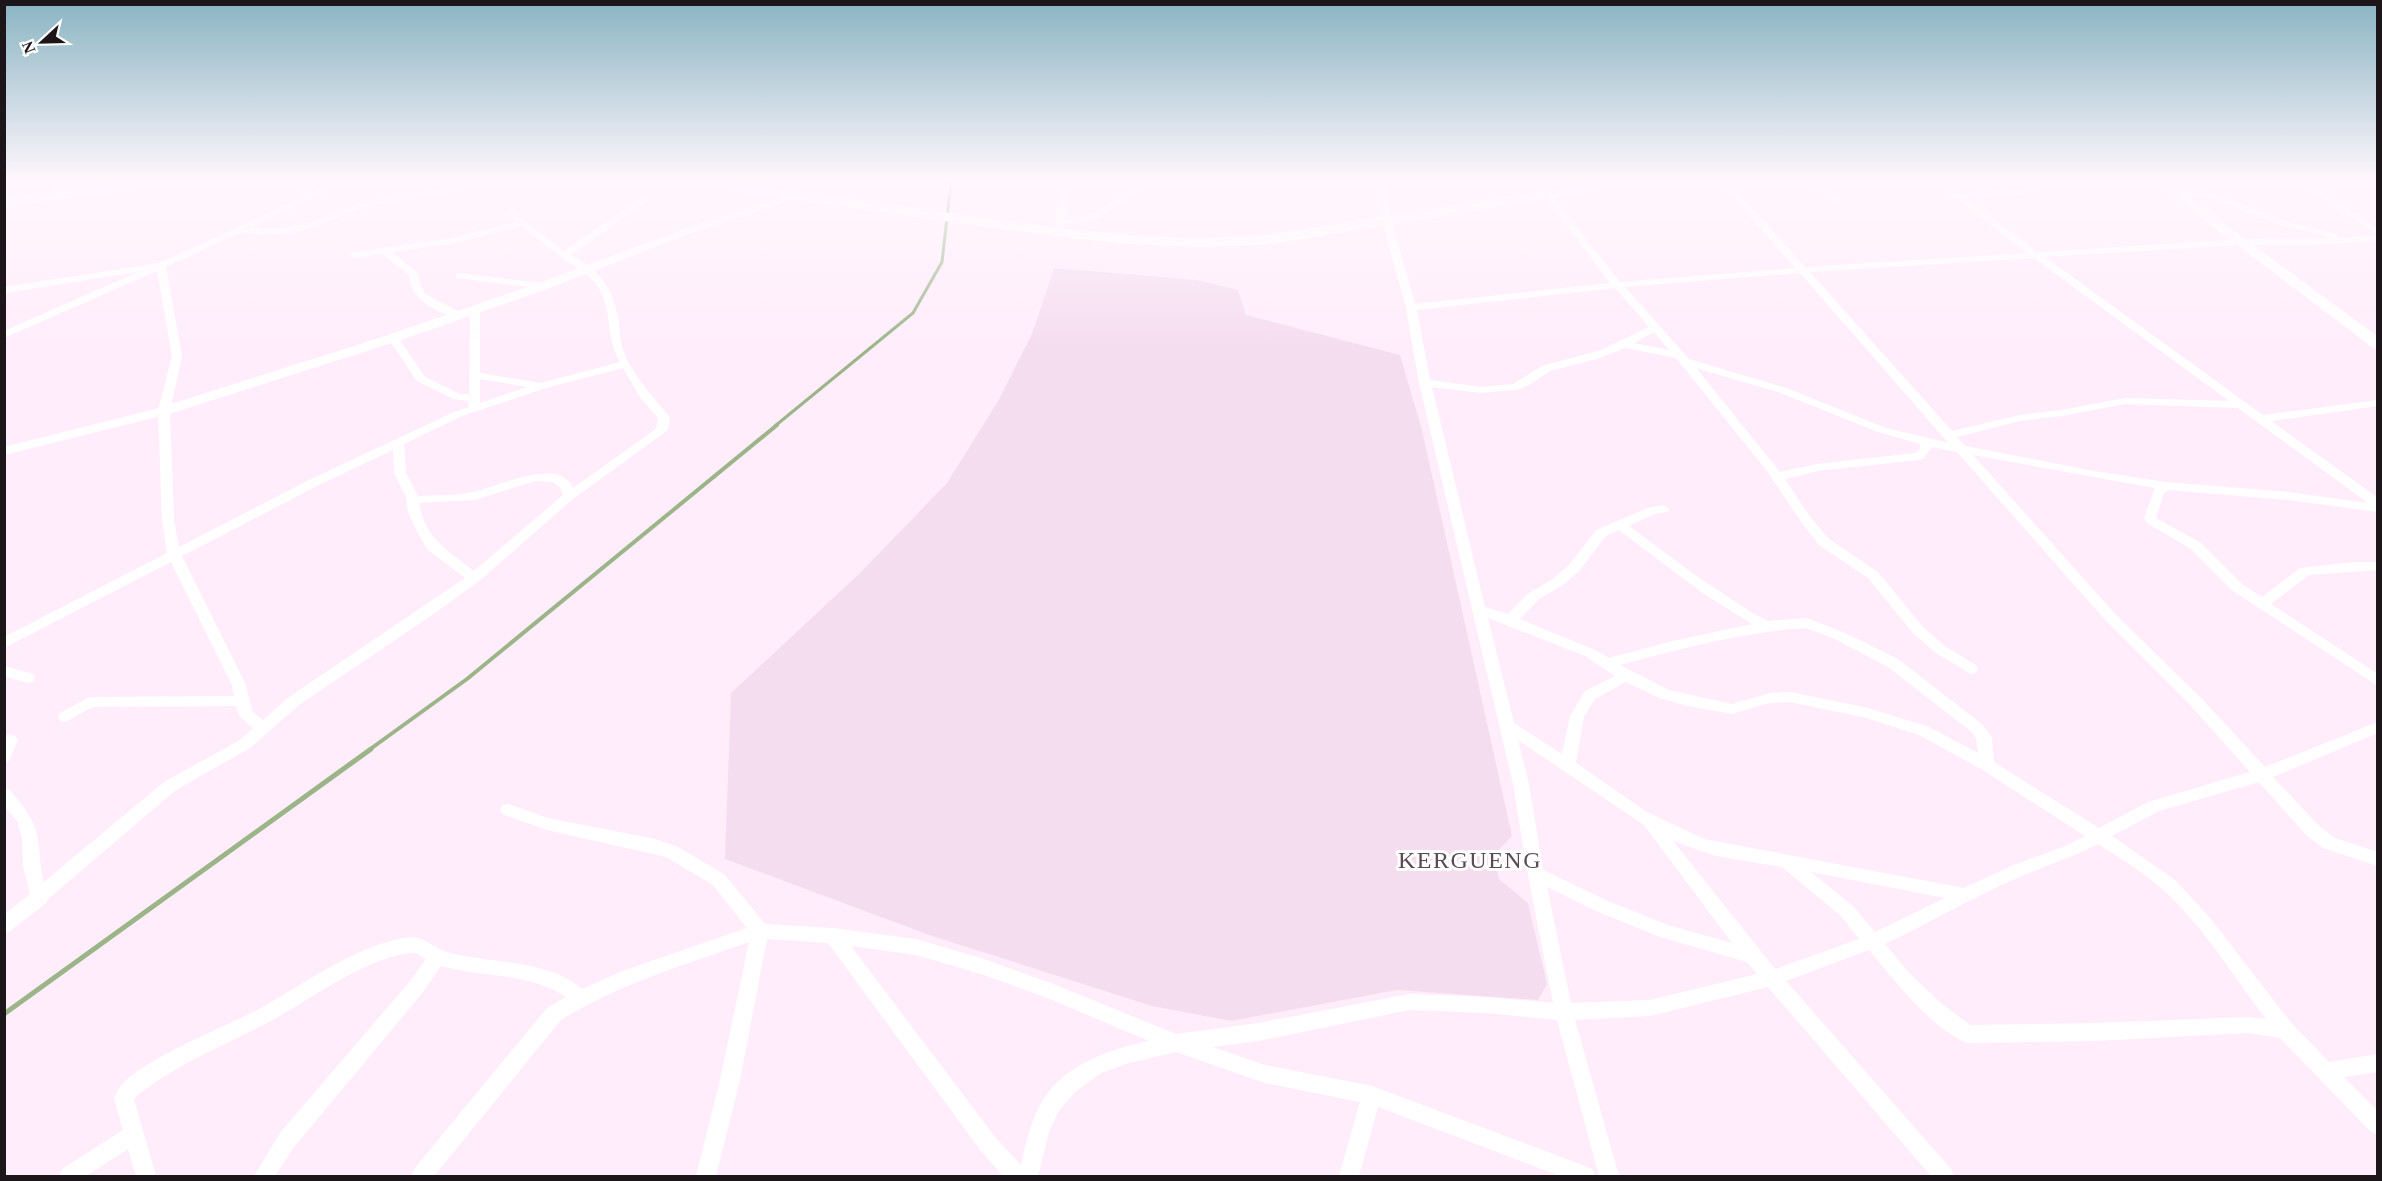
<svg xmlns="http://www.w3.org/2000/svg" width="2382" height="1181" font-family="'Times New Roman',serif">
<rect width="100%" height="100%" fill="#ffedfb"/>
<!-- built -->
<path fill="#f5ddf0" d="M1054 268 1197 280 1238 290 1246 315 1400 355 1422 430 1512 836 1493 856 1499 879 1528 903 1547 984 1538 1000 1397 990 1231 1021 1152 1006 932 936 725 859 731 693 860 573 947 483 997 403 1032 334Z"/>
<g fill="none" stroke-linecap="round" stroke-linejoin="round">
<!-- stream-far2 -->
<path stroke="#9bb589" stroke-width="3" d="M775 426 913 313 942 262 951 182"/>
<!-- stream-far1 -->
<path stroke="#9bb589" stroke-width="4" d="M369 750 467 679 777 425"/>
<!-- stream -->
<path stroke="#9bb589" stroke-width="5" d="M4 1014 371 749"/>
<!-- minor -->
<path fill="#fff" fill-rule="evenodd" d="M307 182H315L310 194 336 182H347L252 227C300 233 321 215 364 202 388 195 412 195 437 190 449 187 460 182 472 182L447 193 370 206 295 233 277 235 242 232 166 267 182 356 170 411 174 520 179 547 309 480 454 412 469 407 468 401 454 399 417 381 388 338 389 336H397L425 377 460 394H469L470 309 475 306 480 309V373L541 383 620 362C608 342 611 320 604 299 596 276 577 269 558 255 546 246 534 236 521 226L451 244 392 252 417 272 420 283 425 294 462 313V317L458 318C435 311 411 301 409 275L382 254 354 258 349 255 354 252 451 238 516 222 505 213 510 210 564 251 642 197H648V201L571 255C602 273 612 286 619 322 620 331 620 341 623 350 632 375 654 397 670 418L668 430 573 499 479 581 435 613 299 705 250 748 176 790 48 899 46 903 10 931 4 933V915L30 894 23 866 22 838 17 821 4 806V788L10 790C22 805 35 819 38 839 40 854 40 867 44 882L164 782 240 740 253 728 240 717 236 706 93 707 65 722 60 721 58 717 60 713 90 697 234 696 232 685 171 562 4 648V637L167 553 162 520 158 411 172 356 157 271 4 338V331L138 272 4 293V287L159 263 299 199ZM623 368 640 397 658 418 656 429 573 488C559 455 496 488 473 492 455 496 436 495 418 496L406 473 404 444 462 416 546 388ZM480 379 527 387 480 403ZM393 450 394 473 406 497 408 512 415 528 427 549 465 578 289 697 263 720 252 711 246 685 182 556 317 486ZM536 481 552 482 560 487 563 495 474 571C449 552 424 537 419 503L474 500Z
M749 182H757L762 190 761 192H755Z
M1062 182H1070L1065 219 1089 216 1141 183 1171 182 1146 187 1094 221 1064 224V230L1059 233 1054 230Z
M1376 182H1384L1392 221 1415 304 1610 283 1534 182H1542L1620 282 1795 268 1720 182H1729L1805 267 2027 253 1935 182H1944L1960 193 2022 189 2043 182H2055L2023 195 1966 198 2038 252 2241 239 2331 238 2287 227 2206 197 2173 196 2172 194 2176 191 2210 192 2293 223 2337 234 2338 238 2378 235V241L2312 245H2241L2045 257 2263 415 2378 400V406L2271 421 2378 498V512L2288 500 2168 490 2164 493 2156 518 2201 543 2243 585 2262 597 2300 568 2353 562H2378V570L2309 575 2271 604 2378 674V686L2233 591 2191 549 2147 523 2144 518 2155 488 1973 455 2117 616 2202 699 2265 767 2378 722V733L2273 777 2319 826 2335 838 2378 852V866L2323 848 2307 836 2259 782 2159 811 2112 836 2175 880 2210 918 2292 1024 2329 1062 2378 1054V1072L2344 1077 2378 1111V1134L2371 1132 2280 1038 2248 1033 2096 1041 1967 1043C1932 1029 1893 979 1869 950L1786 981 1951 1169 1954 1176H1931L1768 987 1650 1016 1575 1020 1619 1176H1599L1557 1020 1487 1013 1409 1010 1259 1041 1212 1047 1265 1065 1372 1086 1585 1166 1592 1169 1595 1176H1560L1378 1107 1359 1176H1339L1360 1102 1265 1083 1176 1052 1129 1063 1101 1073 1075 1092 1058 1112 1049 1132 1038 1176H1003L981 1151 828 943 767 939 740 1080 716 1176H696L720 1080 749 942C685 965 618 984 561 1020L434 1176H411L414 1169 547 1008 566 997C530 973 481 977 441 966L423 992 294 1147 275 1176H254L280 1133 411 980 426 959 416 953C371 953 307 1002 267 1023 223 1046 176 1064 138 1095L134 1100 156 1176H136L128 1149 86 1176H59L62 1169 123 1130 114 1098C119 1086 127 1078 138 1071 174 1046 216 1031 255 1011 302 986 356 944 410 937 425 936 434 949 447 952 489 964 547 959 582 989L625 970 747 928 713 885 666 857 547 830 502 814 500 810 502 806 508 804 548 818 655 839 678 847 725 875 765 924 833 928 916 939 984 959 1056 985 1176 1034 1259 1023 1409 994 1487 997 1553 1003 1526 865 1513 784 1419 383 1406 308 1382 221ZM2034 258 2229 401 2125 398 2062 410 2020 415 1952 431 1810 272ZM1800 273 1944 438 1949 443 1886 428 1789 389 1689 359 1625 287ZM1615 288 1649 327 1601 350 1542 366 1513 384 1481 387 1430 380 1417 310ZM1654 332 1669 350 1634 343ZM1625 348 1676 358 1767 471 1802 523 1819 545 1868 578 1913 633 1936 653 1971 674 1976 673 1978 669 1976 665 1946 647 1923 627 1878 572 1829 539 1810 517 1785 479 1818 471 1919 460 1923 459 1932 447 1957 452 2107 622 2192 707 2250 772 2148 802 2099 828 1994 762 1992 738 1983 725 1898 659 1845 633 1807 618 1768 621 1751 612 1695 575 1629 526 1655 514 1667 512 1669 509 1663 505 1648 508 1596 530 1570 564 1553 579 1529 593 1508 614 1485 607 1432 387 1481 393 1516 390 1529 385 1550 371 1597 359ZM1696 368 1781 393 1878 432 1920 444V448L1915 453 1817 464 1780 472ZM2125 404 2238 408 2368 503 2288 492 2165 482 2094 471 1965 446 1957 437 2020 421 2062 416ZM1619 530 1704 594 1752 624 1673 641 1609 658 1595 650 1520 619 1539 599 1563 585 1580 570 1606 536ZM1488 618 1585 656 1615 676 1585 691 1570 716 1562 754 1514 723ZM1806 628 1835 639 1888 667 1973 733 1976 739 1978 753 1929 727 1868 708 1790 692 1770 693 1732 704 1669 690 1620 665C1681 649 1743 632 1806 628ZM1626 682 1659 698 1688 706 1732 714 1770 703 1790 702 1867 718 1919 735 1981 769 2085 836 2063 847 2011 866 1964 888 1704 839 1647 812 1576 763 1584 716 1595 699ZM1518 740 1644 825 1732 943 1668 925 1608 901 1543 870 1529 784ZM1673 841 1716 856 1782 867 1841 916 1859 939 1775 969ZM2098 844C2120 858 2143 872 2162 889 2203 925 2233 976 2266 1019L2248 1017 2096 1023 1970 1025 1942 1004 1911 975 1885 944C1931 922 1975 896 2022 876 2048 865 2073 857 2098 844ZM1811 872 1945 898 1875 932 1853 906ZM1547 887 1596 911 1660 937 1747 962 1757 974 1650 1000 1571 1003ZM851 946 916 955 984 975 1050 999 1149 1041C1111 1049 1065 1064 1043 1100 1031 1120 1026 1142 1021 1165L995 1137Z
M1807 182H1817L1845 201 1838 203Z
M2298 182H2308L2314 186 2378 183V189L2321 191 2378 228V235Z
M459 273 543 283 548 286 543 289 456 278V274Z
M4 666 33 674 35 678 33 682 28 683 4 676Z
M10 734 15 736 18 740 9 761 4 763V736Z"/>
<!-- tertiary -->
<path fill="#fff" fill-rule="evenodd" d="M794 193 799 196 798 198 692 233 547 289 398 341 169 414 4 455V447L159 408 388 335 539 283 684 229Z"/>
<!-- secondary -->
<path fill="#fff" fill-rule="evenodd" d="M59 182H71L63 198 58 199 52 195Z
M2154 182H2168L2378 337V349L2373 348Z"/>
<!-- primary -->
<path fill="#fff" fill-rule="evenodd" d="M136 182H179L172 186 4 206V197Z
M686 182H725L1060 228 1128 235 1196 238 1265 235 1601 182H1634L1627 186 1265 245 1196 247 1128 244 1060 237 693 186Z"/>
</g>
<!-- sky -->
<linearGradient id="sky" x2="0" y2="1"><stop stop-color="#89b4c2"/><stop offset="0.52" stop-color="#fff7fd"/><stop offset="1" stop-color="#fff7fd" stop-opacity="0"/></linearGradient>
<rect width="2382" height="347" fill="url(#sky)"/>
<g text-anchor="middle" stroke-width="6" stroke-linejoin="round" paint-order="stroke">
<!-- near-quarter labels -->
<g font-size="24" letter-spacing="1.5" fill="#594a55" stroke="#fff">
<text x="1470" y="868">KERGUENG</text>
</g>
</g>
<!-- border -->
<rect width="2382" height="1181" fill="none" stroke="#1c161b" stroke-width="12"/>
<!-- north arrow -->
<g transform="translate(42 42) rotate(248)" stroke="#ffffff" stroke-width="4.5" paint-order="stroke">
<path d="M0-4.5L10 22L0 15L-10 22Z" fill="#1c161b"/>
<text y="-9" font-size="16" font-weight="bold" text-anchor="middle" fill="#1c161b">N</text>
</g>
</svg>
